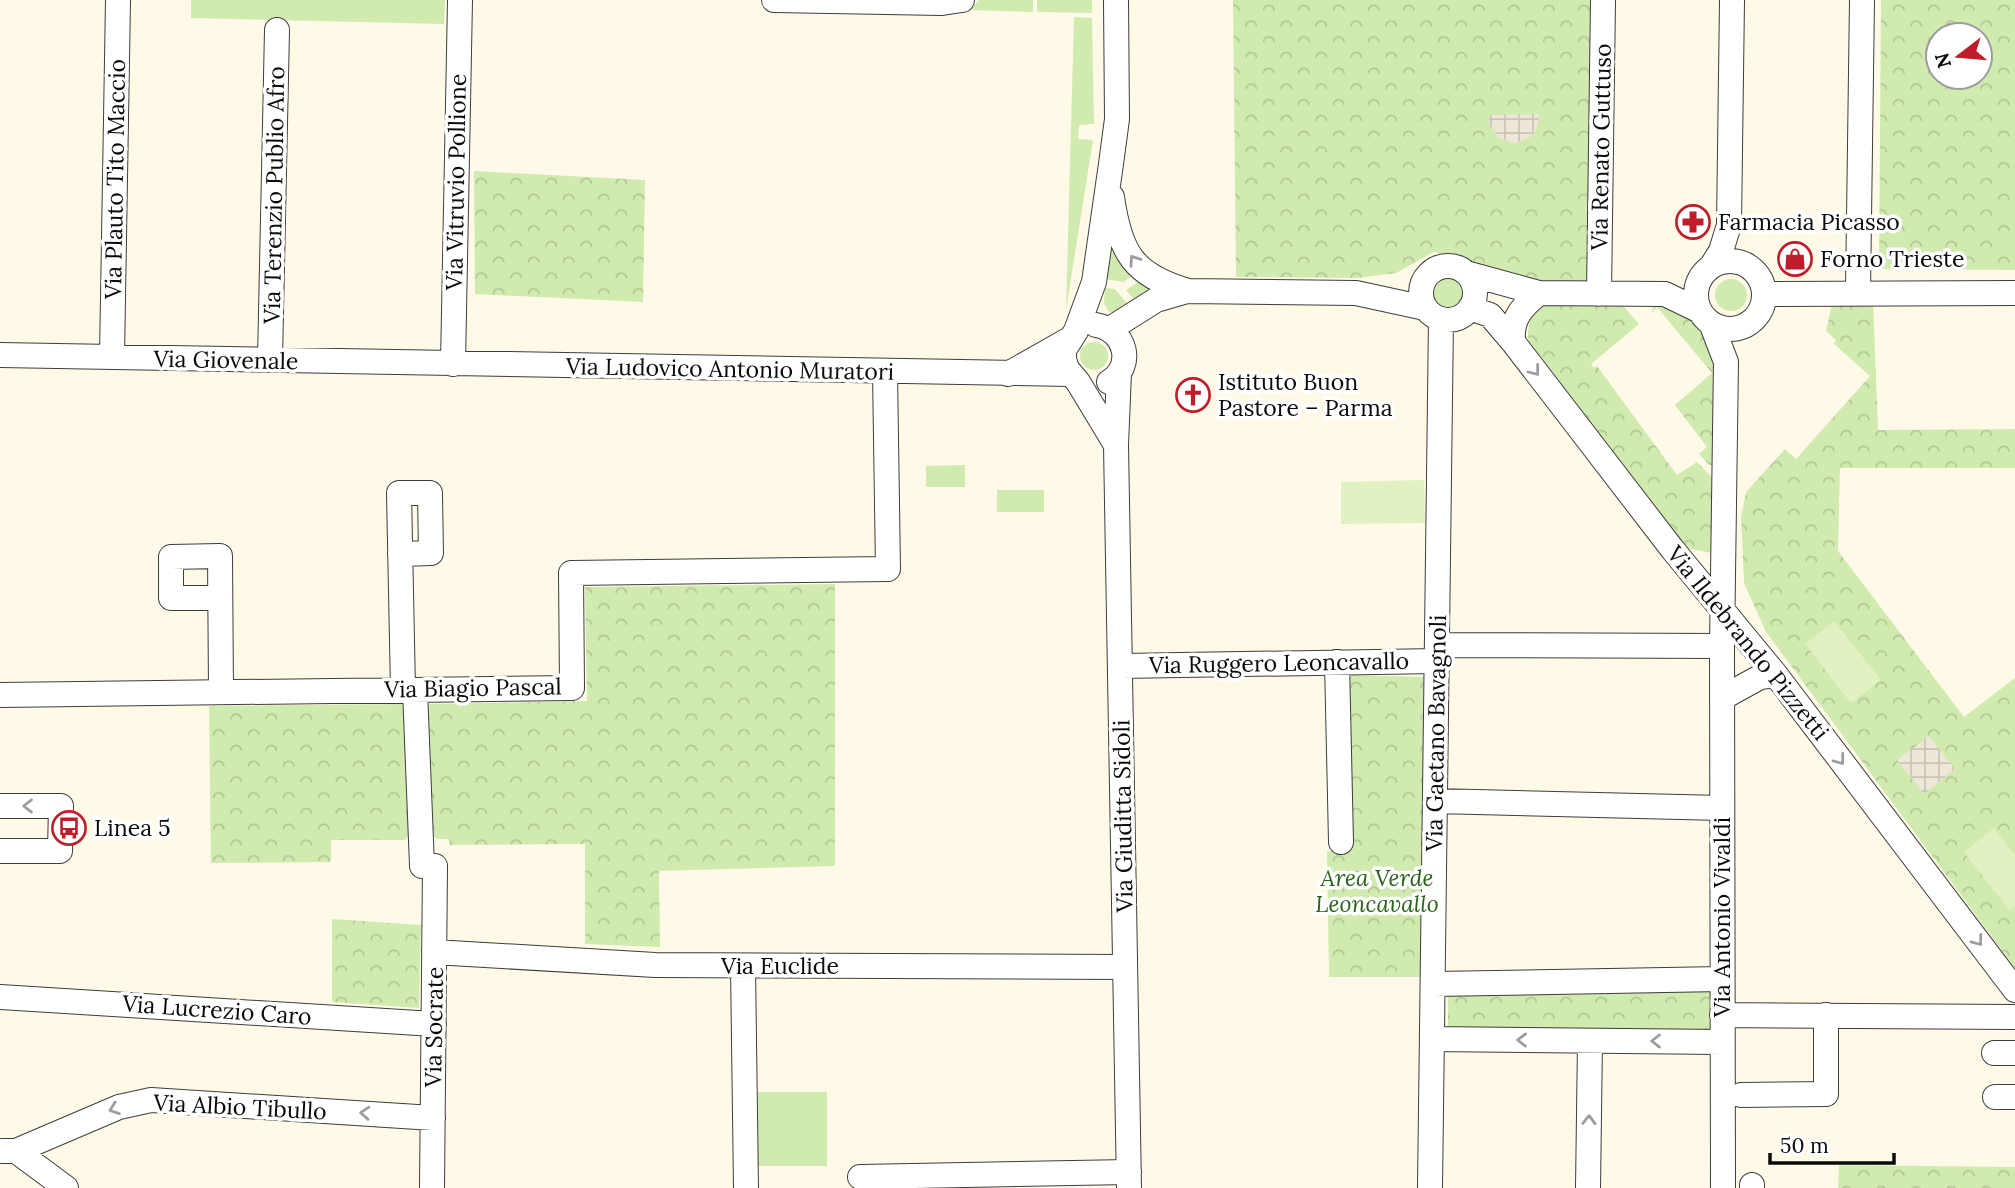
<svg xmlns="http://www.w3.org/2000/svg" width="2015" height="1188" font-family="Lora,serif">
<defs>
<pattern id="park-crowns" width="20" height="18" patternUnits="userSpaceOnUse" patternTransform="scale(1.75)"><rect width="20" height="18" fill="#d0eab0"/><path d="M2 6a3 3 0 1 1 6 0M12 15a3 3 0 1 1 6 0" fill="none" stroke="#b1c796"/></pattern>
<pattern id="plaza-grid" width="8" height="8" patternUnits="userSpaceOnUse" patternTransform="scale(1.75)"><rect width="8" height="8" fill="#ede7d8"/><path d="M0 4h8M4 0v8" fill="none" stroke="#cac5b8"/></pattern>
</defs>
<rect width="100%" height="100%" fill="#fffae7"/>
<!-- grass -->
<path fill="#d0eab0" d="M191 0H445L444 24 191 18Z
M979 0H1033V12L969 10Z
M1037 0H1092V13L1037 12Z
M1074 17 1092 18 1094 124 1079 125 1078 139 1093 140 1066 310Z
M1111 240 1136 274 1123 282 1106 279Z
M1429 293a19 19 0 1 1 38 0a19 19 0 1 1-38 0Z
M1715 295a16 16 0 1 1 32 0a16 16 0 1 1-32 0Z
M1141 280 1157 288 1135 301 1126 290Z
M1105 288 1115 289 1129 306 1115 313 1108 311 1104 303Z
M1080 356a14 14 0 1 1 28 0a14 14 0 1 1-28 0Z
M965 465V487H926V466Z
M997 490H1044V512H997Z
M758 1092H827V1166H758Z"/>
<!-- park -->
<path fill="url(#park-crowns)" fill-rule="evenodd" d="M1233 0H1595L1590 284 1531 281 1434 252 1396 273 1358 278 1236 277Z
M1881 0H2015V270L1879 269ZM1938 35H1980V77H1938Z
M474 171 645 180 643 302 475 294Z
M1544 300 1623 306 1639 324 1591 364 1594 368 1597 366 1677 475 1697 462 1712 477V553L1685 548 1529 351C1527 329 1527 315 1544 300Z
M1833 300 1873 301 1878 430 2015 429V468H1840L1838 551 1964 717 2015 678V968L1766 632 1744 583 1741 517 1746 492 1785 449 1796 459 1870 376 1834 344 1836 340 1826 331Z
M1654 303 1688 311 1695 323 1713 334V465H1709L1699 454 1707 447 1675 405 1712 373 1657 307 1651 313Z
M835 584V866L659 871 660 947 585 944V844L450 845 449 839H437L431 833 425 704 587 701 585 587Z
M1344 675 1429 677 1428 977H1329L1327 851H1346Z
M405 704 411 833 405 840H331V862L211 863 209 706Z
M332 919 421 925 419 1008 332 1002Z
M1711 986 1710 1031H1448V989Z
M1839 1165 2015 1167V1188H1838Z"/>
<!-- pitch -->
<path fill="#e2f1c2" d="M1424 480 1425 523 1341 524V482Z
M1834 621 1881 680 1851 703 1805 644Z
M1994 828 2015 855V905L2009 910 1964 852Z"/>
<!-- plaza -->
<path fill="url(#plaza-grid)" d="M1540 114 1536 131 1530 137 1515 143 1499 138 1489 124V115Z
M1929 736 1955 769 1924 794 1897 760Z"/>
<g fill="none" stroke-linecap="round" stroke-linejoin="round">
<!-- minor casing -->
<g stroke="#3d3d3d" stroke-width="26">
<path id="minor" d="M774 0 942 3 962 0
M1112 197C1120 253 1133 275 1188 291
M1696 295a34 34 0 1 1 68 0a34 34 0 1 1-68 0Z
M1421 293a27 27 0 1 1 54 0a27 27 0 1 1-54 0Z
M1711 267 1721 251 1729 225 1732 0
M1466 273 1539 293 1665 294 1700 311
M1858 291 1862 0
M1599 294 1603 0
M1764 294 2015 293
M1470 308 1490 315 1513 342 1673 550 1776 675 2015 990
M1711 323 1726 362 1722 646 1723 1188
M1096 325C1126 330 1135 366 1109 382
M1110 329 1156 300 1187 291 1356 293 1425 308
M1513 342C1511 318 1522 307 1539 293
M0 355 1070 374
M112 357 118 0
M270 360 277 30
M453 364 460 0
M1119 373 1116 445 1129 1188
M1008 374 1068 340
M1116 445 1078 382 1067 369 1064 359V350L1076 331 1094 282 1111 164 1117 119 1116 0
M400 554 431 553 430 493H399L403 690
M220 598H171V557L220 556 221 692
M1437 645 1722 646
M1337 662 1341 842
M1121 666 1437 661
M415 690 422 866
M0 695 572 688 571 573 888 569 885 372
M1722 698 1760 677 1776 675
M1435 801 1722 808
M0 806H61L60 851H0
M434 952 655 965 1125 967
M743 966 746 1188
M1433 984 1722 979
M0 997 434 1024
M1722 1015 2015 1017
M1432 1039 1722 1042
M1994 1053H2015
M1741 1095 1826 1094V1015
M1995 1097H2015
M2 1151H16L66 1188
M16 1151 119 1107 151 1100 433 1118
M860 1177 1129 1172
M1752 1185V1188
M432 1188 435 866
M1430 1188 1441 319
M1588 1188 1590 1041"/>
</g>
<!-- minor -->
<use href="#minor" stroke="#fff" stroke-width="24"/>
</g>
<!-- one-way arrows -->
<defs><path id="oneway-chevron" d="M-2-3.5L2.5 0L-2 3.5" fill="none" stroke-width="1.6" stroke-linecap="round" stroke-linejoin="round" transform="scale(1.75)"/></defs>
<g stroke="#9d9d9d">
<use href="#oneway-chevron" transform="translate(1134 260) rotate(-125)"/>
<use href="#oneway-chevron" transform="translate(1535 371) rotate(52)"/>
<use href="#oneway-chevron" transform="translate(1840 760) rotate(53)"/>
<use href="#oneway-chevron" transform="translate(28 806) rotate(-180)"/>
<use href="#oneway-chevron" transform="translate(1978 941) rotate(53)"/>
<use href="#oneway-chevron" transform="translate(1522 1040) rotate(-179)"/>
<use href="#oneway-chevron" transform="translate(1656 1041) rotate(-180)"/>
<use href="#oneway-chevron" transform="translate(114 1109) rotate(160)"/>
<use href="#oneway-chevron" transform="translate(365 1113) rotate(-176)"/>
<use href="#oneway-chevron" transform="translate(1589 1120) rotate(-89)"/>
</g>
<!-- icons -->
<defs>
<g id="pharmacy-ring" transform="scale(1.75)"><circle r="9.5" fill="#fff" stroke="#bf1d29" stroke-width="1.5"/><path d="M-2-6h4v4h4v4h-4v4h-4v-4h-4v-4h4Z" fill="#bf1d29"/></g>
<g id="shop-ring" transform="scale(1.75)"><circle r="9.5" fill="#fff" stroke="#bf1d29" stroke-width="1.5"/><path d="M-5-2.5h2.3a2.7 3.5 0 0 1 5.4 0H5L5.5 6h-11ZM-1.5-2.5h3a1.5 2.3 0 0 0-3 0Z" fill="#bf1d29"/></g>
<g id="church-ring" transform="scale(1.75)"><circle r="9.5" fill="#fff" stroke="#bf1d29" stroke-width="1.5"/><path d="M-1.2-6h2.4v3.5h3.3v2.4h-3.3V6h-2.4V-.1h-3.3v-2.4h3.3Z" fill="#bf1d29"/></g>
<g id="bus-ring" transform="scale(1.75)"><circle r="9.5" fill="#fff" stroke="#bf1d29" stroke-width="1.5"/><path d="M-5-6H5V4H4V6H2V4H-2V6H-4V4H-5ZM-3.5-4V0h7V-4ZM-3.5 1.2v1.5H-2V1.2ZM2 1.2v1.5H3.5V1.2Z" fill="#bf1d29"/></g>
</defs>
<g fill-rule="evenodd">
<use href="#pharmacy-ring" x="1693" y="222"/>
<use href="#shop-ring" x="1795" y="259"/>
<use href="#church-ring" x="1193" y="395"/>
<use href="#bus-ring" x="69" y="828"/>
</g>
<g text-anchor="middle" stroke-width="7" stroke-linejoin="round" paint-order="stroke">
<!-- street labels -->
<g font-size="23" fill="#0a0a0a" stroke="#fff">
<text transform="translate(1601 147) rotate(-89)" y="8">Via Renato Guttuso</text>
<text transform="translate(115 179) rotate(-89)" y="8">Via Plauto Tito Maccio</text>
<text transform="translate(456 182) rotate(-89)" y="8">Via Vitruvio Pollione</text>
<text transform="translate(274 195) rotate(-89)" y="8">Via Terenzio Publio Afro</text>
<text transform="translate(226 360) rotate(1)" y="8">Via Giovenale</text>
<text transform="translate(730 369) rotate(1)" y="8">Via Ludovico Antonio Muratori</text>
<text transform="translate(1748 643) rotate(51)" y="8">Via Ildebrando Pizzetti</text>
<text transform="translate(1279 663) rotate(-1)" y="8">Via Ruggero Leoncavallo</text>
<text transform="translate(473 688) rotate(-1)" y="8">Via Biagio Pascal</text>
<text transform="translate(1436 733) rotate(-89)" y="8">Via Gaetano Bavagnoli</text>
<text transform="translate(1123 816) rotate(-91)" y="8">Via Giuditta Sidoli</text>
<text transform="translate(1722 917) rotate(-90)" y="8">Via Antonio Vivaldi</text>
<text x="780" y="974">Via Euclide</text>
<text transform="translate(217 1010) rotate(4)" y="8">Via Lucrezio Caro</text>
<text transform="translate(434 1027) rotate(-89)" y="8">Via Socrate</text>
<text transform="translate(240 1107) rotate(3)" y="8">Via Albio Tibullo</text>
</g>
<!-- poi labels -->
<g font-size="23" fill="#0a0a0a" stroke="#fff" text-anchor="start">
<text x="1718" y="230">Farmacia Picasso</text>
<text x="1820" y="267">Forno Trieste</text>
<text x="1218" y="390">Istituto Buon<tspan x="1218" dy="26">Pastore – Parma</tspan></text>
<text x="94" y="836">Linea 5</text>
</g>
<!-- park labels -->
<g font-size="23" font-style="italic" fill="#2a6319" stroke="#fff">
<text x="1377" y="886">Area Verde<tspan x="1377" dy="26">Leoncavallo</tspan></text>
</g>
</g>
<!-- north arrow -->
<g transform="translate(1959 56) rotate(254)"><circle r="33" fill="#ffffff" stroke="#9d9d9d" stroke-width="2"/>
<path d="M0-5L12 26L0 18L-12 26Z" fill="#bf1d29"/>
<text y="-10" font-size="19" font-weight="bold" text-anchor="middle" fill="#0a0a0a">N</text>
</g>
<!-- scale -->
<path d="M1770 1153v10h124v-10" fill="none" stroke="#0a0a0a" stroke-width="3.5"/>
<text x="1780" y="1153" font-size="21" fill="#0a0a0a" stroke="#ffffff" stroke-width="5" paint-order="stroke">50 m</text>
</svg>
